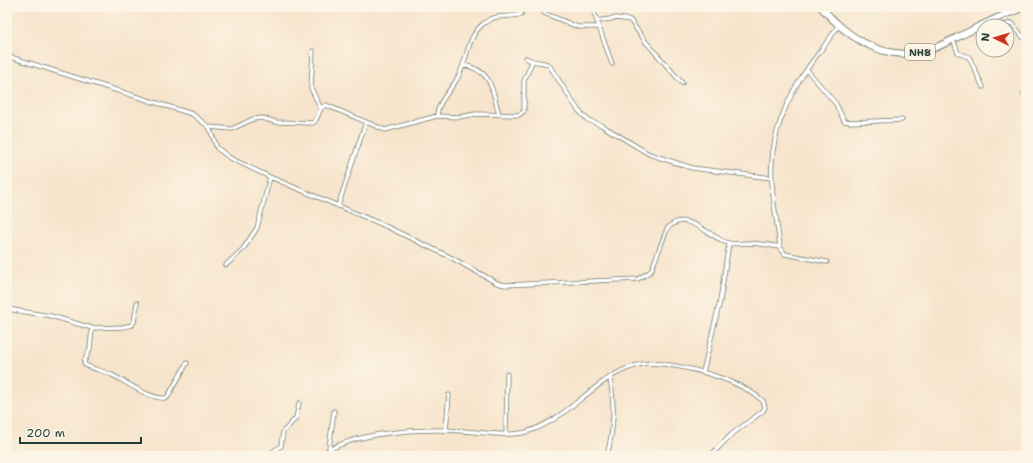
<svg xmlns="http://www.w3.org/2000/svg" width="1033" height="463" font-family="'Shantell Sans',sans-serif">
<rect width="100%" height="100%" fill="#fcf5e5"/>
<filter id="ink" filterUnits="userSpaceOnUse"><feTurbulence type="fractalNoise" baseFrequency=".025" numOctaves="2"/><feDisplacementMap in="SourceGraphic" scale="8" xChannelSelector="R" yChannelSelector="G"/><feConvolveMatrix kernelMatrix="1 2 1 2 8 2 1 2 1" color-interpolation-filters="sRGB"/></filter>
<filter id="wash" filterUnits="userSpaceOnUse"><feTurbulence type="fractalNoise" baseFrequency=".012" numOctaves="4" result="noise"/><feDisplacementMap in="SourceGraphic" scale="16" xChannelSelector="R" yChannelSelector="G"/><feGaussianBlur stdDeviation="0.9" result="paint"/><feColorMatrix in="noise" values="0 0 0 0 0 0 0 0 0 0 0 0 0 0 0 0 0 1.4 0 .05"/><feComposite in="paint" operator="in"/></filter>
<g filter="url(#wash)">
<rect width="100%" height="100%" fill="#f7e4cc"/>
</g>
<g filter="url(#ink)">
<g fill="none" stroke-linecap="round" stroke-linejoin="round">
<!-- minor casing -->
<g stroke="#6b7769" stroke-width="5">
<path id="minor" d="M592 7 612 64
M544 13 578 27H599
M597 21 617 18 630 20 646 42 682 83
M1001 26 1012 23 1026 41
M974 30 983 32
M953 39 958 53 969 57 983 87
M313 51 311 88 321 109
M7 56 192 114 209 127 217 148 230 158 270 177 381 224 452 258 497 283 505 285 638 279 651 271 667 229C685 207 710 238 728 243 734 245 740 243 746 243 758 243 769 245 780 247
M526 58C534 64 542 60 549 65L578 110 588 120 601 125 649 154 692 168 772 178
M463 65C493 70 492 91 499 114
M807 70 836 104 844 121 851 122 902 120
M1024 94 1026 89
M437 116C437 103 451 90 457 79 468 61 466 38 483 24 497 12 508 19 521 14L525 7
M209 127 232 129 253 119 262 118 276 122 313 123C320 118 317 108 326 105L385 130 437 116 459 117 476 114 519 115 524 111V81L532 62
M338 206 366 122
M827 262 785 254 780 247C777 219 770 190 772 162 773 134 786 102 801 78 812 60 827 44 838 26
M226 265 243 249 257 228 270 177
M7 309 51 316 92 328 123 327 132 325 134 322 137 303
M92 328 90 349 84 362 85 365C94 369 103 371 112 375 127 382 150 400 167 398L187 363
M703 372 720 301 729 243
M446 430 449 395
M506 433 507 374
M329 448 334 411
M269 456 271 453 281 446 283 432 296 418 299 403
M319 456C353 431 421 428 463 431 483 432 506 437 526 432 573 419 600 367 650 363 684 365 737 378 763 401L765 407 763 411 732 434 710 456
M607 456C614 427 615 407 610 378"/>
</g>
<!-- trunk casing -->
<g stroke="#6b7769" stroke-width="8">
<path id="trunk" d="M821 7C845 35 879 59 918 53 935 50 951 40 966 33 985 23 1005 14 1025 7"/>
</g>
<!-- minor -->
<use href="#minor" stroke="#fff" stroke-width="3.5"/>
<!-- trunk -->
<use href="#trunk" stroke="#fff" stroke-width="6"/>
</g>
</g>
<g text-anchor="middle" stroke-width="3.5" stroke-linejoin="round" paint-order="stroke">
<!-- shield labels -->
<rect fill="#fcf5e5" stroke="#617469" stroke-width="1" x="905" y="44" width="30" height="16" rx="3"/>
<g font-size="10" font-weight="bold" fill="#1f3d34">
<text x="920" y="56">NH8</text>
</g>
</g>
<!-- margin -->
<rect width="1033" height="463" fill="none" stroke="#fcf5e5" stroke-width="24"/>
<!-- north arrow -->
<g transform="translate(995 38) rotate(275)"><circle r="19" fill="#fcf5e5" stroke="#a4ab9e"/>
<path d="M0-3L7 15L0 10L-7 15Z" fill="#c8321e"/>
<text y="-6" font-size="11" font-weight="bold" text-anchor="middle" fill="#1f3d34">N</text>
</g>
<!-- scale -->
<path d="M20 437v6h121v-6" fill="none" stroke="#1f3d34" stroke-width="2"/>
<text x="26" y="437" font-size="12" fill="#1f3d34" stroke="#fcf5e5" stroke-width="3" paint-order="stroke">200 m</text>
</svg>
